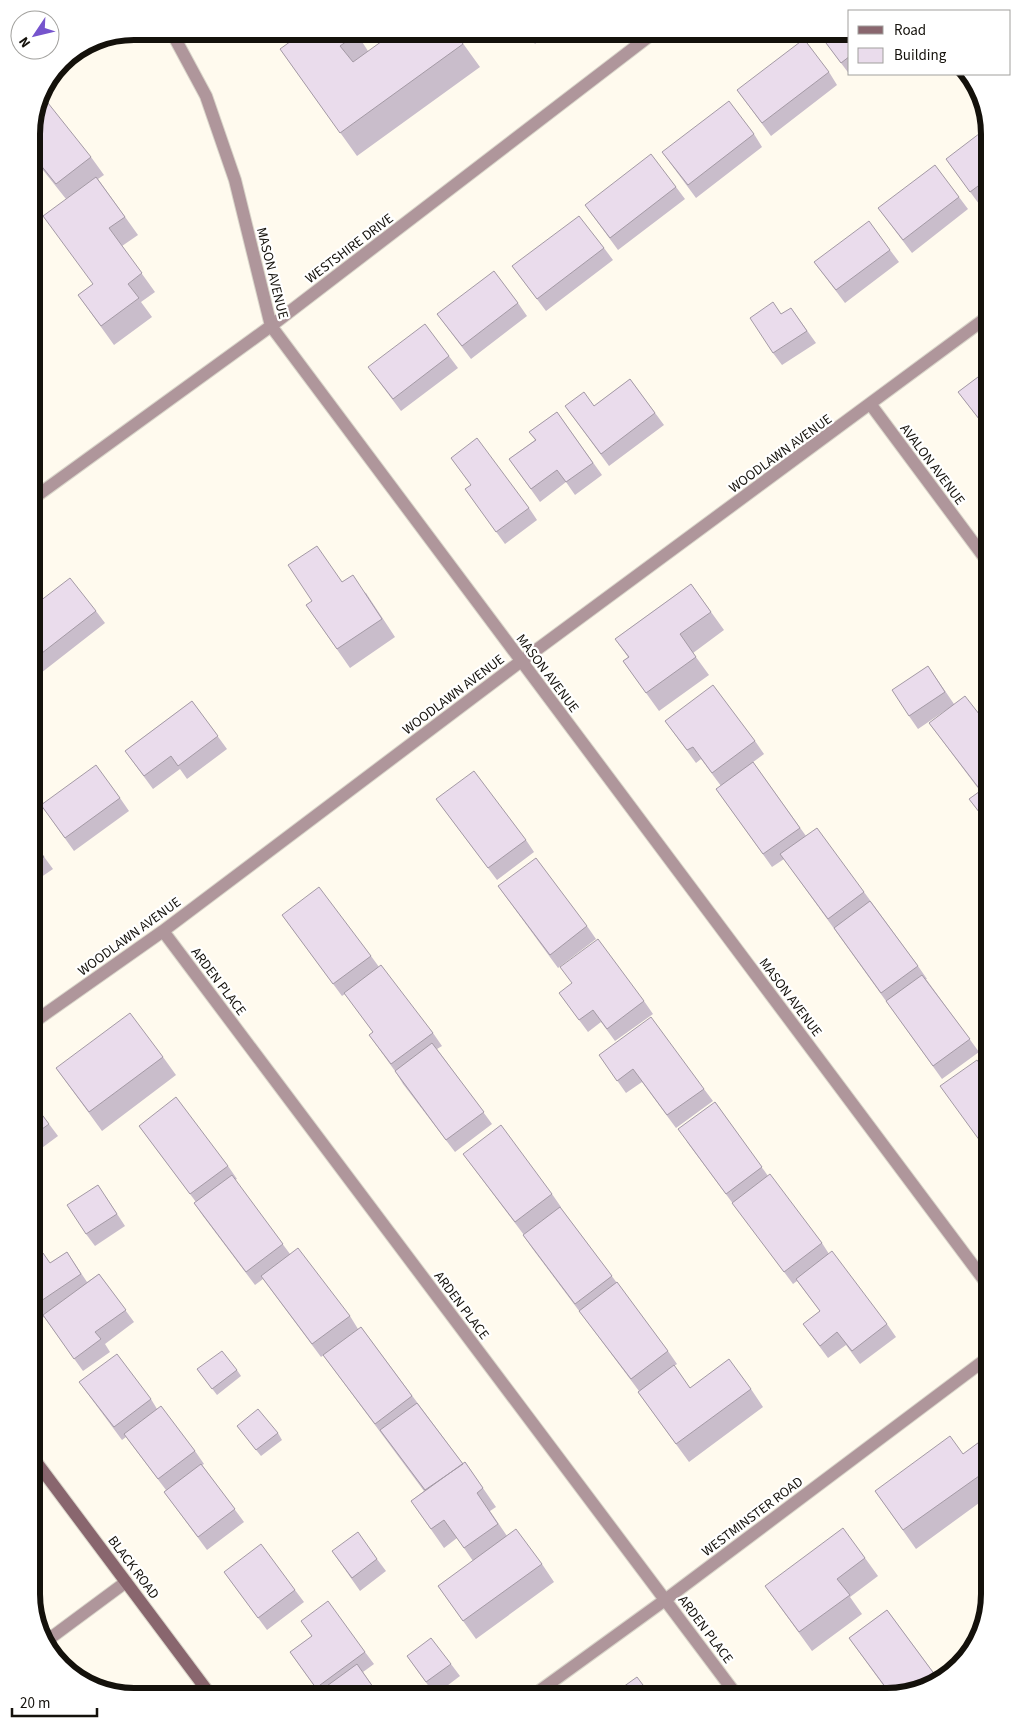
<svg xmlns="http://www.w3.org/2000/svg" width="1021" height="1728" font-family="'Source Sans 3',sans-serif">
<rect width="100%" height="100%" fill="#fffaee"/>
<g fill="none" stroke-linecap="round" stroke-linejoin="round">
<!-- street casing -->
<g stroke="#d9d5ca" stroke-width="14">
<path id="street" d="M171 31 206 96 235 180 271 326 990 1288
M871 405 990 565
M31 500 271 326 656 31
M163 931 738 1697
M31 1024 163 931 520 662 990 315
M45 1642 126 1582
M531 1697 665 1600 990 1356"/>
</g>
<!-- secondary casing -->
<g stroke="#d9d5ca" stroke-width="14">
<path id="secondary" d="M31 1455 212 1697"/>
</g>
<!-- street -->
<use href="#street" stroke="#af969b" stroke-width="12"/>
<!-- secondary -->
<use href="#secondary" stroke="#89666e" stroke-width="12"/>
</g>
<!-- wall -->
<path fill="#c9bdcb" d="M355 31 368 51 454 31 480 67 357 156 280 49Z
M525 31H551L535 44Z
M817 31H850V74H852L850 75Z
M829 72 837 85 771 136 737 90Z
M31 128 91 157 104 175 98 179 138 235 122 246 155 292 141 302 152 317 114 345 78 295 93 284 66 199 31 155Z
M754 134 762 147 696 198 662 152Z
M990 134V196L979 204 946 159Z
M676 187 685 199 618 250 585 205Z
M959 197 968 209 912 253 878 208Z
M604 248 613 260 546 311 512 266Z
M890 250 899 262 845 303 814 262Z
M518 303 527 316 471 359 437 314Z
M791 308 816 343 782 365 773 353Z
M449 356 458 368 401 411 368 367Z
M990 368V434L958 392Z
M630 379 664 425 609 466 565 406H594Z
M557 412 602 475 575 495 566 482 540 502 509 459 535 440 529 432Z
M451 458 529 508 537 520 505 544 465 489 471 485Z
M342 582 366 593 395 637 350 668 306 605Z
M691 584 724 630 693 653 709 675 659 711 623 661 628 657 615 639Z
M31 608 96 611 105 623 41 673 31 660V621L33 619 31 617Z
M928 666 954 704 990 728V827L969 799 980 791 929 723 952 706 918 729 909 716Z
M192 701 227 749 187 779 180 769 153 789 125 751Z
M665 721 755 741 764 754 733 777 753 762 806 836 864 892 918 966 927 979H926L979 1052 942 1079 784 859 772 867 716 789 721 786 701 759 696 763Z
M120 798 129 811 74 851 41 805Z
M436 799 526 840 534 852 497 880Z
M31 839 53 869 31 884Z
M498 886 587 926 596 939 558 968Z
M282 915 371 956 379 967 433 1033 442 1046 437 1049 492 1124 455 1152 403 1084 395 1071 369 1035 373 1032 345 994 342 996Z
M559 993 644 1001 653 1014 615 1041 601 1022 588 1032Z
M599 1055 704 1089 713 1101 676 1128 642 1082 626 1093Z
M163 1057 176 1075 102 1131 56 1068Z
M31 1100 58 1136 31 1156Z
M715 1102 768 1176 822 1243 829 1254 887 1324 896 1337 860 1364 846 1345 828 1358 803 1324 820 1311 797 1281 793 1284 687 1142Z
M139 1126 228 1166 237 1179 235 1180 290 1254 350 1316 358 1329 321 1357 263 1279 255 1285 203 1216 194 1203 196 1202Z
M463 1154 552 1194 561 1207H560L668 1351 677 1364 674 1366 690 1388 751 1389 763 1407 689 1462 651 1410 638 1392 639 1391 532 1248 523 1235H524Z
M106 1197 125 1226 95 1246 86 1234Z
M67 1252 87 1282 99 1274 134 1322 105 1344 110 1352 83 1371 44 1317 41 1319 31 1305 50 1263Z
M361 1327 463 1464 465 1462 496 1507 490 1511 507 1536 542 1564 554 1582 476 1639 438 1586 473 1561 457 1538 444 1548 411 1501 424 1491 323 1355Z
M197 1369 237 1370 241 1376 217 1395Z
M79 1382 151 1399 157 1409 195 1451 204 1464 202 1465 244 1522 207 1550 173 1504 164 1492 166 1490 126 1437 122 1440Z
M237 1426 278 1433 282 1440 261 1456Z
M990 1434V1495L916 1549 875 1491 963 1454Z
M332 1551 377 1559 386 1571 360 1591Z
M865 1558 878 1576 850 1597 862 1614 812 1651 765 1586Z
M224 1572 295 1590 304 1602 267 1630Z
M887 1610 939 1680 932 1686 891 1696 849 1638Z
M301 1621 365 1652 374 1664 363 1672 380 1697H322L290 1652 312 1636Z
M407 1656 451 1664 460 1676 435 1695Z"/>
<!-- building -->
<path fill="#eadcec" stroke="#a49aa5" d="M305 31H355L357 34 340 46 353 62 396 31H454L463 44 340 133 280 49Z
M817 31H850V56L841 63Z
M804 39 829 72 762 123 737 90Z
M40 93 91 157 56 184 31 153V128L39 94Z
M729 101 754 134 688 185 662 152Z
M988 127 990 134V177L970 192 946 159Z
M651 154 676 187 610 238 585 205Z
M935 165 959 197 903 240 878 208Z
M96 177 125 217 109 228 142 273 128 284 139 298 101 326 78 295 93 284 43 216Z
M579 216 604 248 537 299 512 266Z
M869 221 890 250 836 290 814 262Z
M494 271 518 303 462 346 437 314Z
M773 302 781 314 791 308 807 331 773 353 750 318Z
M425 324 449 356 393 399 368 367Z
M990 368V419L983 424 958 392Z
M630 379 655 413 601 454 565 406 584 392 594 406Z
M557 412 593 463 566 482 557 470 531 489 509 459 536 440 529 432Z
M477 438 529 508 496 532 465 489 471 485 451 458Z
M317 546 342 582 353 575 382 619 337 649 306 605 312 601 288 565Z
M70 578 96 611 33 660 31 659V621L34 619 31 616V608Z
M691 584 711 612 680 634 696 657 646 693 623 661 629 657 615 639Z
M928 666 945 692 909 716 892 690Z
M713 685 755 741 712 773 693 747 687 750 665 721Z
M965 696 990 728V778L978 787 929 723Z
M192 701 218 736 178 766 171 756 144 776 125 751Z
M753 762 800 828 763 854 716 789Z
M96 765 120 798 65 838 41 805Z
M474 771 526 840 488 868 436 799Z
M990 784V826L969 799Z
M817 828 864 892 828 919 780 854Z
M990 833V852L981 840Z
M31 839 44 857 31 866Z
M536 858 587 926 550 955 498 886Z
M319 887 371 956 333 984 282 915Z
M870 901 918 966 881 993 834 928Z
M598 939 644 1001 607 1029 593 1010 579 1020 559 993 572 983 560 967Z
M381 965 433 1033 391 1064 369 1035 373 1032 344 993Z
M922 975 970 1039 933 1066 886 1001Z
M130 1013 163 1057 89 1112 56 1068Z
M651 1017 704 1089 667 1115 633 1069 617 1081 599 1055Z
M432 1043 484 1112 446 1140 395 1071Z
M977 1060 990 1078V1150L988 1152 940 1086Z
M176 1097 228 1166 190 1194 139 1126Z
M31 1100 49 1124 31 1137Z
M715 1102 762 1167 726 1194 678 1129Z
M501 1125 552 1194 515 1222 463 1154Z
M770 1174 822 1243 784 1272 732 1203Z
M232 1175 283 1244 246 1272 194 1203Z
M98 1185 117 1214 86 1234 67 1205Z
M560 1207 612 1276 575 1304 523 1235Z
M298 1248 350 1316 312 1344 261 1276Z
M832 1251 887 1324 852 1351 837 1332 820 1346 803 1324 820 1311 796 1279Z
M67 1252 81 1274 32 1307 31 1305V1260L43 1253 50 1263Z
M99 1274 126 1310 95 1332 101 1339 74 1359 43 1315Z
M617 1282 668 1351 631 1379 579 1311Z
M361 1327 412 1396 375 1424 323 1355Z
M222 1351 237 1370 212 1389 197 1369Z
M117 1354 151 1399 114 1427 79 1382Z
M729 1359 751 1389 676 1444 638 1392 674 1365 690 1388Z
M417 1403 463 1464 425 1490 380 1430Z
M161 1406 195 1451 158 1479 124 1434Z
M258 1409 278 1433 256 1450 237 1426Z
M990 1434V1490H989L979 1476 903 1530 875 1491 950 1436 963 1454Z
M465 1462 483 1488 477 1493 498 1524 464 1548 444 1520 431 1529 411 1501Z
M201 1464 235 1509 198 1537 164 1492Z
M843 1528 865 1558 837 1579 850 1595 799 1632 765 1586Z
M516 1529 542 1564 463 1621 438 1586Z
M358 1532 377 1559 352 1578 332 1551Z
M990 1534V1549L982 1539Z
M261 1544 295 1590 258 1618 224 1572Z
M328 1601 365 1652 316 1688 290 1652 312 1636 301 1621Z
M887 1610 938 1679 927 1688 892 1696 849 1638Z
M431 1638 451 1664 426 1682 407 1656Z
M357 1664 380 1697H324L320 1691Z
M95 1677 104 1688 87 1683Z
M637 1677 652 1697H620L616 1692Z"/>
<g text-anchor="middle" stroke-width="4.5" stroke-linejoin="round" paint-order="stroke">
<!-- street labels -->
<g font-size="14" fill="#14110b" stroke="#fff">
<text transform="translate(349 248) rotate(-37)" y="5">WESTSHIRE DRIVE</text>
<text transform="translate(273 273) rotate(76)" y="5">MASON AVENUE</text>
<text transform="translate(780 453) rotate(-36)" y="5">WOODLAWN AVENUE</text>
<text transform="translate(933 464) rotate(53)" y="5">AVALON AVENUE</text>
<text transform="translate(548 673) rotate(53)" y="5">MASON AVENUE</text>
<text transform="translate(453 694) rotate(-37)" y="5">WOODLAWN AVENUE</text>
<text transform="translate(129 936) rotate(-36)" y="5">WOODLAWN AVENUE</text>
<text transform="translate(219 981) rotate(53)" y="5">ARDEN PLACE</text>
<text transform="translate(791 997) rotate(53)" y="5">MASON AVENUE</text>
<text transform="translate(462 1305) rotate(53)" y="5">ARDEN PLACE</text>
<text transform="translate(752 1516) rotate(-37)" y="5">WESTMINSTER ROAD</text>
<text transform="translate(134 1567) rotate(53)" y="5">BLACK ROAD</text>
<text transform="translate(706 1629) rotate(53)" y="5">ARDEN PLACE</text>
</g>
</g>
<!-- crop -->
<path d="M0 0H1021V1728H0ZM134 40H887A94 94 0 0 1 981 134V1594A94 94 0 0 1 887 1688H134A94 94 0 0 1 40 1594V134A94 94 0 0 1 134 40Z" fill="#fff" fill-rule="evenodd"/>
<path fill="none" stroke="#14110b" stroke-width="6" d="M134 40H887A94 94 0 0 1 981 134V1594A94 94 0 0 1 887 1688H134A94 94 0 0 1 40 1594V134A94 94 0 0 1 134 40Z"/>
<!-- legend -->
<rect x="848" y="10" width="162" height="65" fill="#ffffff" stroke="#a1a09d"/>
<rect x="858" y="26" width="25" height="8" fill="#89666e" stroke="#a1a09d"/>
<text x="894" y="35" font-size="15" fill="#14110b">Road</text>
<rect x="858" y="48" width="25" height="15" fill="#eadcec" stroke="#a1a09d"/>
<text x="894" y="60" font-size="15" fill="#14110b">Building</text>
<!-- north arrow -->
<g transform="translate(35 35) rotate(235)"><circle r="24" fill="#ffffff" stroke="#a1a09d"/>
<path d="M0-4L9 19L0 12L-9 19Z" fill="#7654cd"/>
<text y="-8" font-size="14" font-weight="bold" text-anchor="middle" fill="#14110b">N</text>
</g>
<!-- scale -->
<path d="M12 1708v8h85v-8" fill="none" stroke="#14110b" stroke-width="2.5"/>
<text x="20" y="1708" font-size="15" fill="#14110b" stroke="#ffffff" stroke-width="4" paint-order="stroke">20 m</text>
</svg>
